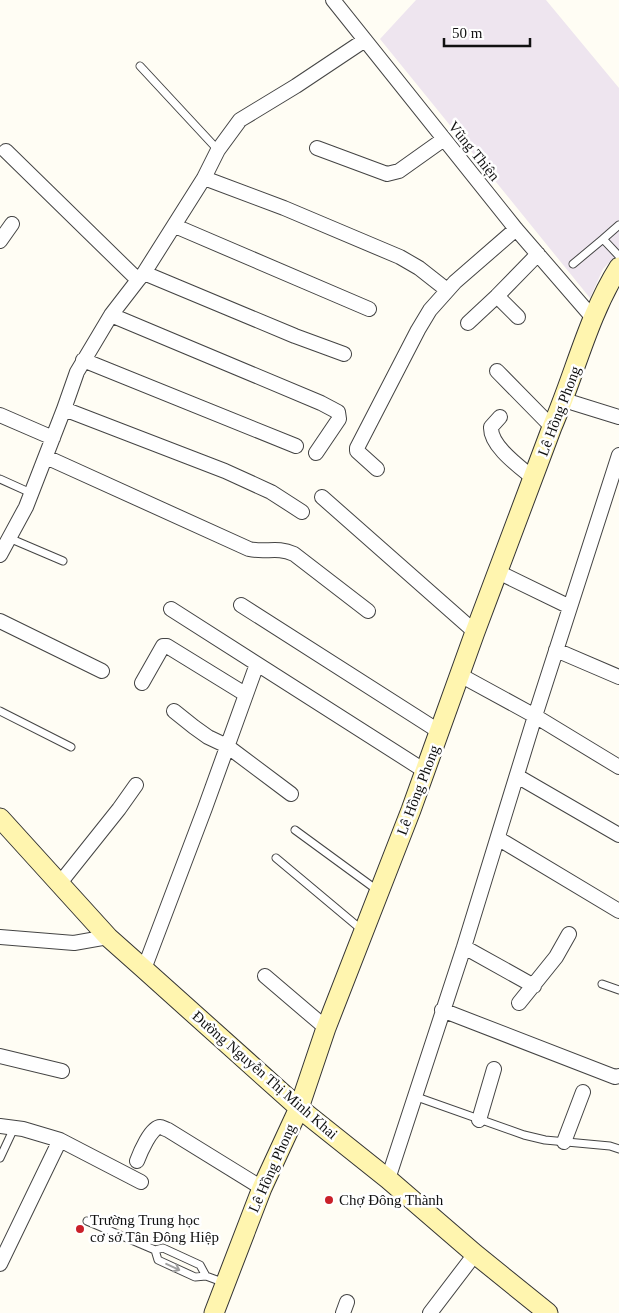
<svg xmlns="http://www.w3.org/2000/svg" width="619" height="1313" font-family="Georgia,serif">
<rect width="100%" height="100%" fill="#fffdf4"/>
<!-- industrial -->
<path fill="#eee5ef" d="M416 0H546L619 88V252L603 269 590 298 380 39Z"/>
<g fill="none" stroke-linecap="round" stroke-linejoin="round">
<!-- lane casing -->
<g stroke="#444" stroke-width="9">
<path id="lane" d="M140 66 218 150
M619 225 603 239 619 256
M573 264 603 239
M0 479 31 493
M9 538 63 561
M0 711 71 747
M295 830 377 890
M276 858 362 930
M602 984 619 990
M414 1096 524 1135 545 1140 610 1146 619 1149
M0 1158 14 1128
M87 1221 155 1250
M206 1276 200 1265 163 1248 155 1250 158 1260 195 1277 206 1276 225 1283"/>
</g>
<!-- street casing -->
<g stroke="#444" stroke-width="16">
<path id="street" d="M333 0 516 229 593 318
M317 148 387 174 399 171 444 139
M6 151 138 280
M204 178 284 208 400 257 419 268 447 290
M175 226 369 309
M0 241 12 224
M144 273 295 336 344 354
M497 296 518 317
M111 315 321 403 338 412 339 419 316 453
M468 323 497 296 538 254
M83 360 296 446
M497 371 552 427
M564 400 619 417
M64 409 225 471 271 492 302 512
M0 415 53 438
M500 417 491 427C490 446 520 467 533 478
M46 457 249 549C267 553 276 546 294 554L368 611
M377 469 357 451V448L418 330 430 310 455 282 516 229
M322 497 475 632
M0 555 26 507 64 409 77 372 111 315 138 280 144 273 204 178 218 150 240 120 296 86 365 40
M498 572 570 607
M241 605 440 732
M171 609 425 771
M0 621 102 671
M556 650 619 677
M460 675 535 716 619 767
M142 683 163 646H167L245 694
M174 711 194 727 208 737 227 746 291 794
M517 776 619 835
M499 839 619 911
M60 883 119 809 136 785
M0 937 74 943 108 937
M464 947 534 986
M144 969 205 808 257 664
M265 976 326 1028
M519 1003 556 957 569 934
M442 1010 615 1077 619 1076
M0 1056 62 1071
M479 1120 494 1069
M0 1126 23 1129 60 1140 141 1182
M564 1142 583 1092
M137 1161C140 1153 151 1127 160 1127 162 1127 165 1129 168 1130L262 1188
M388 1179 464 947 535 716 619 455
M0 1264 60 1140
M343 1313 347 1302
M430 1313 475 1254"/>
</g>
<!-- secondary casing -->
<g stroke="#333" stroke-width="21">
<path id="secondary" d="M0 818 108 937 144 969 299 1108 388 1179 475 1254 548 1313
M214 1313 262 1188 299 1108 326 1028 411 810 475 632 552 427C575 374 588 316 619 267"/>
</g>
<!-- lane -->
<use href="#lane" stroke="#fff" stroke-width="7"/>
<!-- street -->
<use href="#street" stroke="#fff" stroke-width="14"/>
<!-- secondary -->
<use href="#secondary" stroke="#fff5af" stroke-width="19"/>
</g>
<!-- one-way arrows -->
<defs><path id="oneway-shaft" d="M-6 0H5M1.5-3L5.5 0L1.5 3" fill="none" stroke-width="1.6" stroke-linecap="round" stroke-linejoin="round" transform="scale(1.25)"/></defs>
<use stroke="#a0a0a0" href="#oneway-shaft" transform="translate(173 1267) rotate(25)"/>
<!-- markers -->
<g fill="#ca2029" stroke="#fff" stroke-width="2">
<circle cx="329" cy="1200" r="5"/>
<circle cx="80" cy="1229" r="5"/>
</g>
<g text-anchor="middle" stroke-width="5" stroke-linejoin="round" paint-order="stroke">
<!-- street labels -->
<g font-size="15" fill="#111" stroke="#fff">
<text transform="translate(474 151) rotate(51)" y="5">Vũng Thiện</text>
<text transform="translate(559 411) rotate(-69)" y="5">Lê Hồng Phong</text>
<text transform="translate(418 790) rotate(-69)" y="5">Lê Hồng Phong</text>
<text transform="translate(265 1075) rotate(41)" y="5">Đường Nguyễn Thị Minh Khai</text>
<text transform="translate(272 1168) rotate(-66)" y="5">Lê Hồng Phong</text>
</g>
<!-- poi labels -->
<g font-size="15" fill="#111" stroke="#fff" text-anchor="start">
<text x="339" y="1205">Chợ Đông Thành</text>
<text x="90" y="1225">Trường Trung học<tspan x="90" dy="17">cơ sở Tân Đông Hiệp</tspan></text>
</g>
</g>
<!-- scale -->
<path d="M444 38v8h86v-8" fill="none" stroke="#111111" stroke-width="2.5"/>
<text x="452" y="38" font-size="15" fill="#111111" stroke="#ffffff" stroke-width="4" paint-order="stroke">50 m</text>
</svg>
